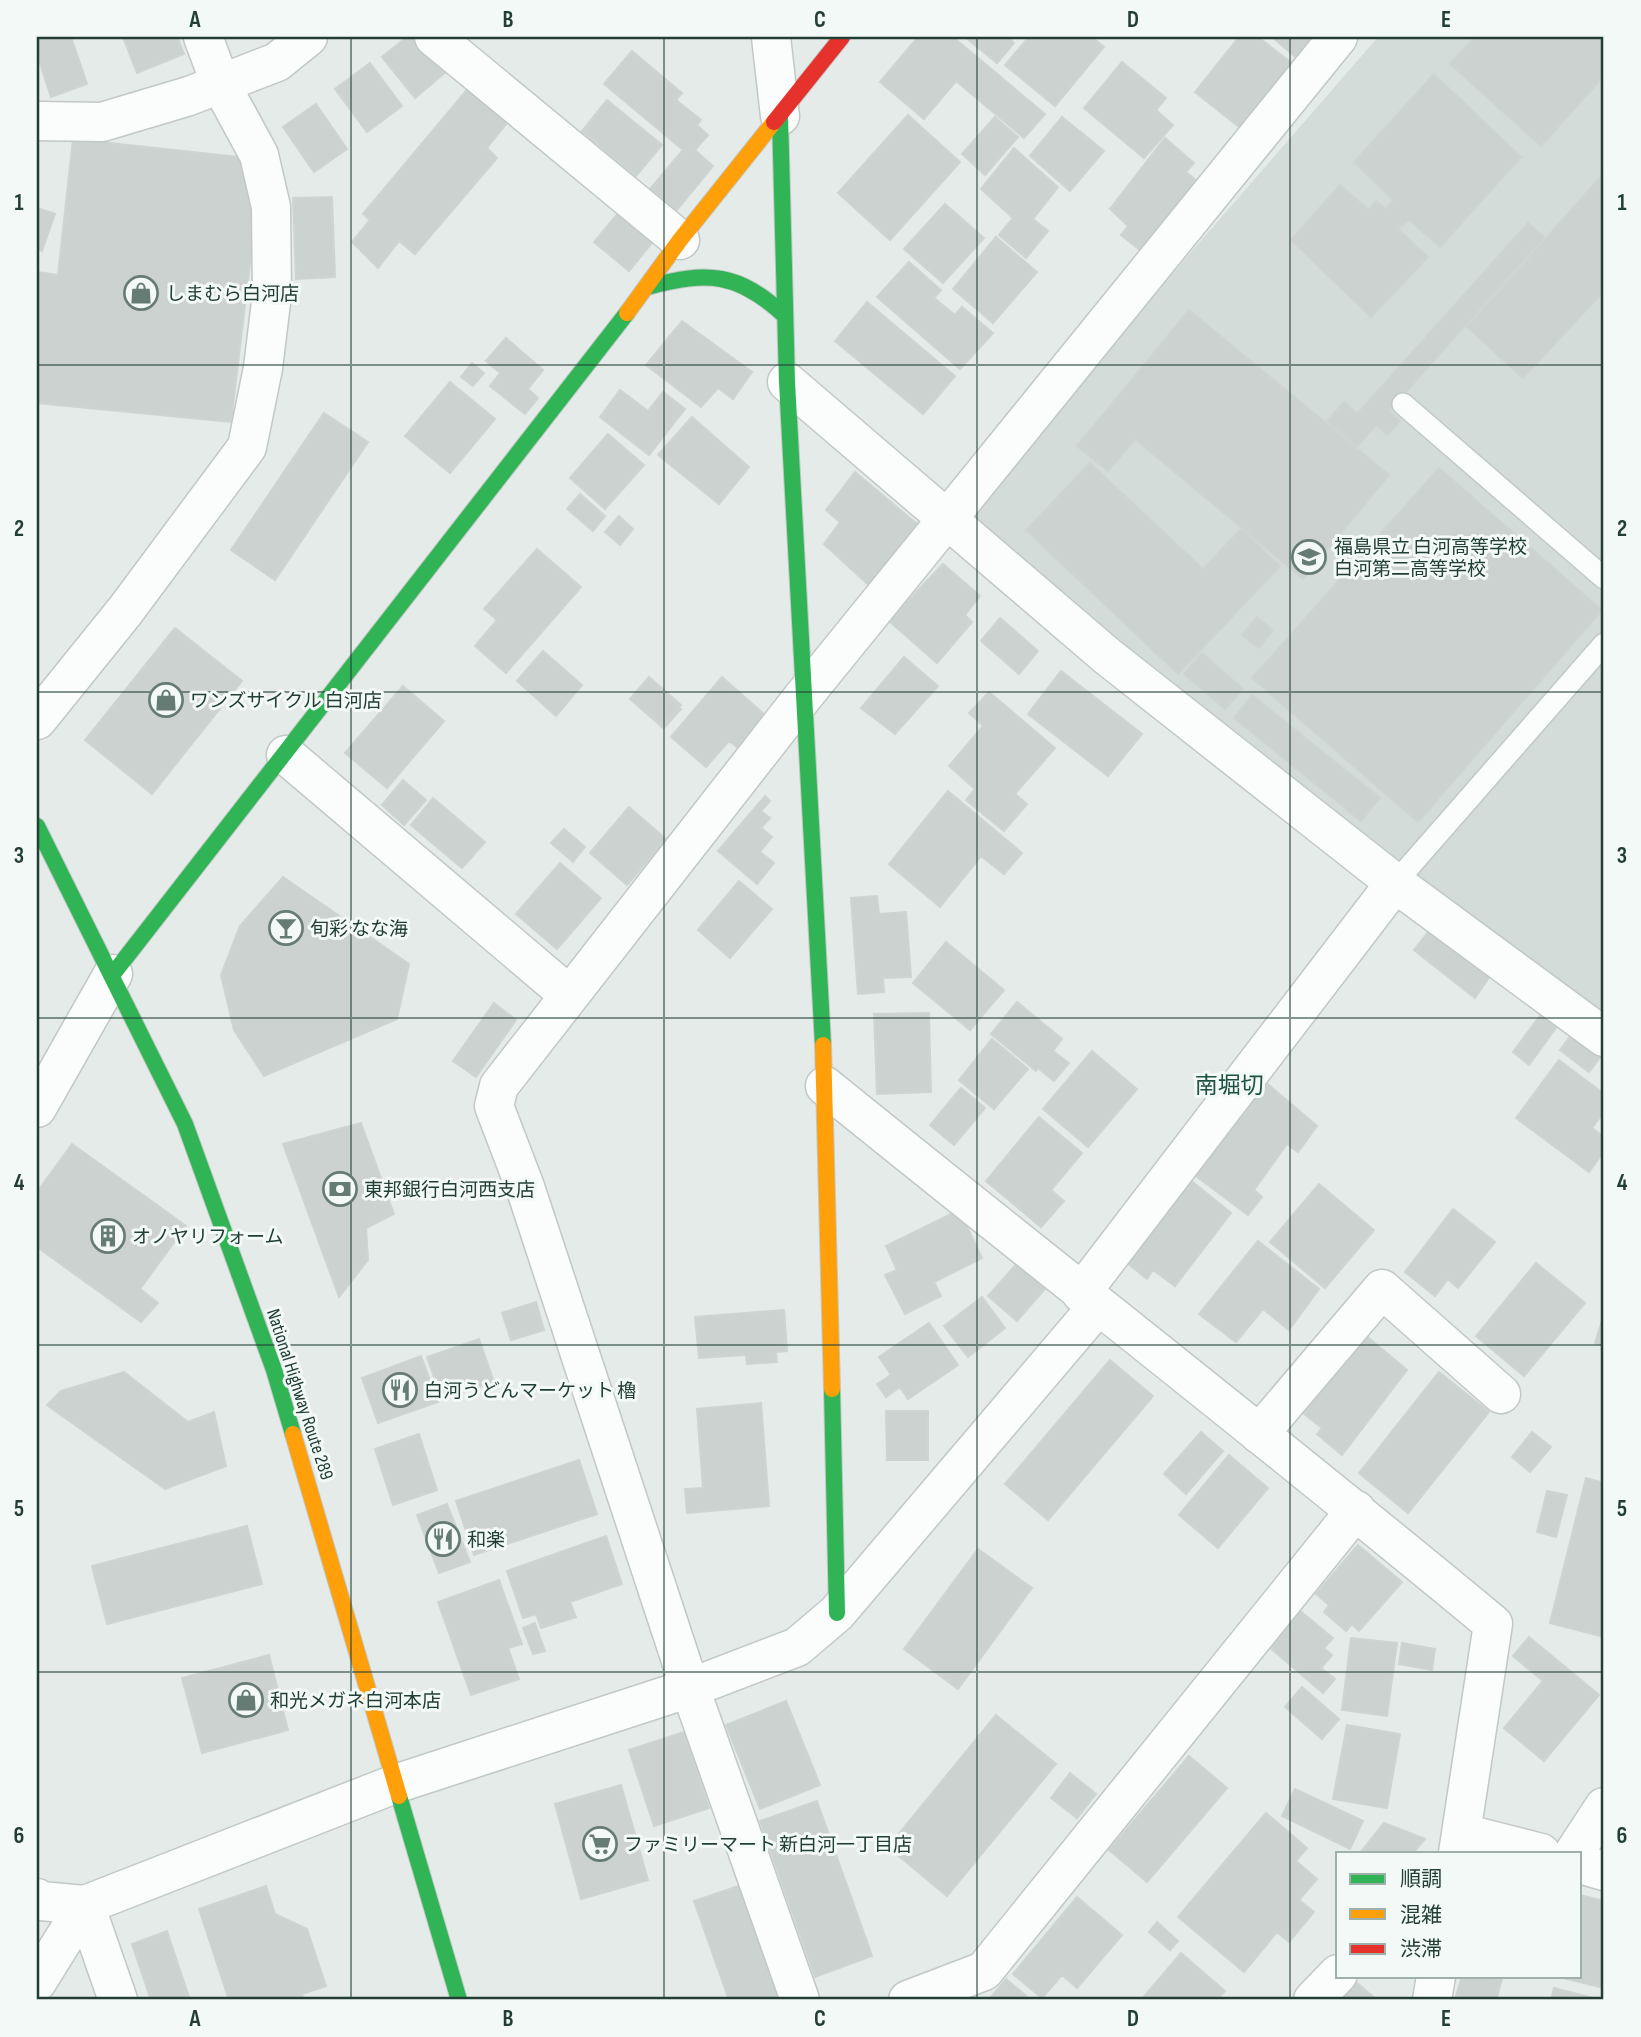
<svg xmlns="http://www.w3.org/2000/svg" width="1641" height="2037" font-family="'Sofia Sans Condensed','Noto Sans JP',sans-serif">
<rect width="100%" height="100%" fill="#e5ebe8"/>
<!-- built -->
<path fill="#d3dcd8" d="M1378 37H1604V1012L1392 857 961 517Z"/>
<!-- building -->
<path fill="#ccd2cf" stroke="#ced4d1" stroke-width="2" d="M37 37H71L87 84 51 97 37 54Z
M123 37H177L184 54 137 73Z
M407 37H418L447 71 415 98 382 57Z
M918 37H953L1045 114 1024 138 956 81 924 119 880 82Z
M965 37H1008L1014 43 997 63Z
M1029 37H1092L1104 47 1055 106 1005 65Z
M1239 37H1258L1294 65 1243 130 1195 92Z
M1272 37H1318L1299 60Z
M1475 37H1604V76L1541 146 1450 64Z
M632 51 682 93 676 100 701 120 697 125 708 135 695 150 713 166 676 211 650 189 683 150 604 84Z
M1122 62 1166 98 1156 110 1173 125 1144 158 1084 108Z
M370 63 402 106 367 132 335 89Z
M1434 74 1521 157 1440 247 1409 220 1398 229 1428 257 1371 317 1291 240 1340 185 1369 210 1376 201 1386 209 1393 200 1354 162Z
M471 85 511 118 487 148 497 158 415 254 399 241 378 268 352 242 370 220 363 214Z
M607 100 662 145 636 176 582 131Z
M316 104 347 149 314 172 283 127Z
M908 115 960 162 890 240 838 193Z
M995 117 1018 137 985 175 962 154Z
M1062 117 1104 151 1070 191 1030 156Z
M1165 138 1194 163 1186 172 1199 183 1144 253 1121 235 1128 226 1110 209Z
M73 139 238 157 256 213 231 422 37 403V272L58 275Z
M1014 148 1058 187 1033 219 1048 231 1026 258 999 235 1013 218 981 189Z
M1604 173V291L1523 378 1467 327Z
M332 197 335 277 296 279 293 198Z
M945 204 984 238 943 283 904 249Z
M625 205 660 233 629 271 594 242Z
M37 208 55 214 42 251 37 249Z
M1528 223 1544 237 1389 411 1400 421 1387 435 1376 425 1357 447 1327 421 1344 402 1357 414Z
M996 237 1037 272 993 323 953 289Z
M909 262 941 290 934 298 955 315 962 307 993 333 960 369 877 297Z
M867 302 955 376 923 414 835 341Z
M1189 310 1389 475 1303 579 1135 439 1108 471 1077 446Z
M682 321 752 372 733 399 718 388 701 407 646 365Z
M506 338 543 370 528 389 538 398 525 414 490 386 500 373 486 361Z
M472 363 484 373 473 386 461 377Z
M450 382 495 419 450 473 405 436Z
M620 390 648 411 663 392 685 409 649 455 600 417Z
M324 413 368 442 275 580 231 550Z
M692 417 749 467 719 504 658 455Z
M608 434 644 465 605 509 570 478Z
M1090 463 1203 569 1241 529 1280 566 1178 674 1026 530Z
M1439 468 1602 610 1418 822 1252 678Z
M855 472 923 529 873 589 824 544 840 522 826 510Z
M580 494 605 516 593 531 567 509Z
M619 516 633 529 620 545 605 532Z
M537 549 581 587 506 673 475 646 497 620 484 609Z
M943 564 980 596 965 615 972 622 937 663 889 621Z
M1257 617 1273 630 1259 648 1242 635Z
M1000 618 1038 651 1019 674 981 641Z
M175 628 242 681 152 794 85 740Z
M543 651 582 685 556 716 517 681Z
M1202 653 1243 689 1225 709 1184 674Z
M904 657 938 686 895 734 861 708Z
M1061 671 1142 734 1108 776 1028 714Z
M649 677 681 705 662 727 630 699Z
M722 677 765 715 737 747 729 741 706 767 671 737Z
M647 680 681 709 664 728 630 699Z
M403 686 444 721 387 788 345 753Z
M989 692 1055 748 1015 794 1027 804 1004 831 966 800 975 789 949 766 983 726 969 713Z
M1252 695 1380 798 1361 821 1234 718Z
M403 780 426 800 404 825 382 805Z
M948 791 1022 853 1004 874 981 856 940 907 889 864Z
M765 796 770 801 761 811 770 818 761 828 772 837 760 852 774 863 757 884 718 851Z
M433 798 485 842 462 868 411 825Z
M629 807 666 839 627 885 590 853Z
M564 829 585 847 573 862 551 843Z
M560 863 601 898 557 949 516 914Z
M283 877 409 964 397 1019 264 1076 234 1030 221 975 240 926Z
M739 881 772 909 730 958 698 930Z
M877 896 879 914 906 912 911 977 883 978 884 992 858 994 851 898Z
M1429 931 1490 976 1475 998 1414 950Z
M946 942 1004 990 970 1030 913 983Z
M1017 1002 1062 1039 1053 1051 1069 1063 1054 1081 1038 1068 1036 1071 991 1034Z
M494 1003 516 1020 476 1077 453 1061Z
M929 1013 931 1092 877 1094 874 1014Z
M1542 1013 1558 1025 1529 1065 1513 1052Z
M1575 1030 1604 1052 1589 1072 1560 1050Z
M992 1039 1028 1069 994 1109 959 1080Z
M1092 1051 1137 1089 1088 1147 1043 1109Z
M1559 1060 1604 1094V1112L1592 1128 1604 1137V1151L1589 1172 1516 1118Z
M1264 1081 1317 1126 1298 1152 1287 1144 1254 1190 1262 1197 1248 1215 1192 1173Z
M961 1088 985 1108 954 1145 930 1125Z
M1039 1117 1082 1153 1051 1190 1064 1201 1041 1227 986 1181Z
M361 1123 394 1214 366 1228 368 1260 339 1297 283 1144Z
M72 1144 186 1226 140 1289 158 1303 141 1322 37 1247V1192Z
M1189 1179 1231 1213 1175 1286 1153 1270 1147 1279 1126 1262Z
M1319 1184 1374 1230 1325 1288 1270 1242Z
M1453 1209 1495 1242 1458 1288 1448 1279 1435 1296 1405 1272Z
M959 1210 982 1258 934 1282 941 1296 905 1314 885 1275 897 1270 886 1246Z
M1258 1241 1319 1289 1289 1330 1263 1309 1236 1342 1199 1314Z
M1021 1259 1049 1284 1017 1321 988 1296Z
M1536 1263 1585 1303 1524 1376 1476 1336Z
M982 1297 1005 1328 968 1357 944 1326Z
M536 1302 544 1330 511 1340 502 1313Z
M784 1310 787 1351 776 1352 777 1362 747 1364 746 1355 699 1358 695 1317Z
M1604 1314V1346L1595 1343Z
M929 1323 958 1365 908 1399 900 1387 886 1397 877 1384 891 1375 879 1357Z
M1365 1335 1407 1370 1342 1455 1317 1434 1322 1428 1303 1413Z
M479 1339 494 1382 442 1399 427 1357Z
M421 1356 438 1402 378 1423 362 1378Z
M1110 1360 1153 1396 1048 1520 1005 1484Z
M124 1372 188 1422 214 1412 226 1466 165 1489 47 1405 61 1391Z
M1439 1372 1489 1412 1408 1513 1359 1473Z
M761 1403 769 1506 687 1513 685 1489 703 1488 697 1409Z
M886 1411H928V1460H887Z
M1201 1432 1223 1451 1186 1494 1164 1474Z
M1532 1432 1551 1447 1530 1472 1512 1457Z
M419 1434 437 1490 393 1505 375 1449Z
M1229 1455 1268 1488 1218 1548 1179 1515Z
M579 1460 597 1514 474 1555 456 1501Z
M1586 1478 1604 1483V1637L1550 1623Z
M1547 1491 1567 1495 1556 1537 1537 1532Z
M447 1504 470 1562 439 1573 417 1515Z
M247 1526 262 1584 107 1624 92 1566Z
M606 1536 622 1584 570 1602 576 1617 541 1628 536 1614 523 1618 507 1571Z
M1358 1545 1402 1582 1359 1631 1352 1624 1346 1631 1324 1612 1329 1605 1316 1594Z
M978 1549 1032 1588 958 1689 904 1649Z
M499 1580 522 1644 508 1648 519 1679 471 1695 438 1602Z
M1299 1610 1333 1638 1324 1648 1332 1655 1321 1668 1335 1679 1323 1693 1268 1646Z
M535 1623 545 1651 533 1654 523 1628Z
M1529 1637 1599 1695 1544 1761 1504 1728 1543 1681 1513 1656Z
M1351 1638 1397 1643 1387 1716 1342 1710Z
M1402 1643 1435 1649 1432 1670 1399 1664Z
M269 1655 288 1730 202 1753 182 1678Z
M1302 1687 1339 1719 1322 1739 1285 1707Z
M786 1701 820 1785 760 1809 726 1725Z
M996 1715 1056 1764 947 1896 888 1847Z
M1347 1725 1400 1734 1387 1808 1333 1799Z
M684 1732 709 1808 654 1826 629 1750Z
M1189 1756 1227 1788 1147 1882 1109 1850Z
M1070 1773 1096 1794 1077 1818 1051 1798Z
M621 1785 648 1880 581 1899 555 1804Z
M1295 1789 1363 1821 1350 1849 1282 1816Z
M817 1801 872 1956 815 1977 760 1821Z
M1266 1813 1307 1848 1296 1861 1317 1879 1299 1900 1314 1912 1289 1942 1277 1932 1244 1972 1178 1917Z
M1384 1823 1425 1839 1413 1853H1360Z
M753 1881 794 2000H729L694 1901Z
M266 1886 275 1914 307 1929 326 1986 302 1994 304 2000H229L199 1909Z
M1580 1895 1604 1901V1988L1559 1977 1580 1976Z
M1077 1897 1122 1935 1077 1988 1062 1975 1042 1998 1013 1974Z
M1157 1922 1178 1941 1170 1950 1149 1932Z
M167 1931 190 2000H151L132 1944Z
M1181 1953 1225 1991 1217 2000H1141Z
M1462 1976 1502 1979 1496 2000H1455Z
M1006 1979 1031 2000 990 1998Z
M1356 1982 1377 2000H1340Z
M1554 1988 1601 2000H1551Z"/>
<g fill="none" stroke-linecap="round" stroke-linejoin="round">
<!-- lane casing -->
<g stroke="#c2c8c5" stroke-width="24">
<path id="lane" d="M1403 404 1604 578
M1395 883 1604 644"/>
</g>
<!-- street casing -->
<g stroke="#c2c8c5" stroke-width="41">
<path id="street" d="M434 37 680 240
M771 37 780 116
M37 121 102 122 189 96 277 62 308 37
M787 382 1107 656 1395 883 1604 1037
M37 720 125 611 247 447 263 368 272 294 271 207 259 155 221 85 203 37
M286 755 569 995
M825 1086C1047 1266 1273 1441 1493 1624L1458 1853
M37 1108 113 974
M1081 1293 1395 883
M1259 1434 1382 1289 1501 1394
M1462 1833 1541 1853
M1574 1853 1604 1807
M1580 1864 1604 1871
M37 1898 41 1901 85 1905 395 1784 690 1688 797 1647 837 1613 1097 1307
M85 1905 118 2000
M37 1982 85 1905
M800 2000 690 1688 525 1187 494 1106 499 1086 802 698 1338 37
M908 2000 984 1971 1356 1510
M1313 2000 1338 1974
M1432 2000 1436 1976"/>
</g>
<!-- fast casing -->
<g stroke="#c1c8c5" stroke-width="18">
<path id="fast" d="M780 116 787 382 823 1045
M647 287C708 271 738 272 785 316
M37 826 185 1124 274 1370 293 1434
M113 974 627 313
M832 1389 837 1613
M399 1796 459 2000"/>
</g>
<!-- slow casing -->
<g stroke="#c1c8c5" stroke-width="18">
<path id="slow" d="M627 313 680 240 774 122
M823 1045 832 1389
M293 1434 399 1796"/>
</g>
<!-- jam casing -->
<g stroke="#c1c8c5" stroke-width="18">
<path id="jam" d="M774 122 842 37"/>
</g>
<!-- lane -->
<use href="#lane" stroke="#fbfcfc" stroke-width="21"/>
<!-- street -->
<use href="#street" stroke="#fbfcfc" stroke-width="38"/>
<!-- fast -->
<use href="#fast" stroke="#30b455" stroke-width="16"/>
<!-- slow -->
<use href="#slow" stroke="#ff9f0a" stroke-width="16"/>
<!-- jam -->
<use href="#jam" stroke="#e5322d" stroke-width="16"/>
</g>
<!-- grid -->
<path fill="none" stroke="#223f36" stroke-width="2" stroke-opacity="0.55" d="M351 37V2000M664 37V2000M977 37V2000M1290 37V2000M37 365H1604M37 692H1604M37 1018H1604M37 1345H1604M37 1672H1604"/>
<!-- icons -->
<defs>
<g id="shop-ring" transform="scale(1.75)"><circle r="9.5" fill="#f3f9f6" stroke="#667b74" stroke-width="1.5"/><path d="M-5-2.5h2.3a2.7 3.5 0 0 1 5.4 0H5L5.5 6h-11ZM-1.5-2.5h3a1.5 2.3 0 0 0-3 0Z" fill="#667b74"/></g>
<g id="school-ring" transform="scale(1.75)"><circle r="9.5" fill="#f3f9f6" stroke="#667b74" stroke-width="1.5"/><path d="M0-5L7-2L0 1L-7-2ZM-4 1L0 2.5L4 1V4Q0 6-4 4Z" fill="#667b74"/></g>
<g id="bar-ring" transform="scale(1.75)"><circle r="9.5" fill="#f3f9f6" stroke="#667b74" stroke-width="1.5"/><path d="M-6-5H6L.8 .8V4.5H3.5V6h-7V4.5H-.8V.8Z" fill="#667b74"/></g>
<g id="bank-ring" transform="scale(1.75)"><circle r="9.5" fill="#f3f9f6" stroke="#667b74" stroke-width="1.5"/><path d="M-6-4H6V4H-6ZM0-2.3a2.3 2.3 0 1 0 0 4.6a2.3 2.3 0 1 0 0-4.6Z" fill="#667b74"/></g>
<g id="building-ring" transform="scale(1.75)"><circle r="9.5" fill="#f3f9f6" stroke="#667b74" stroke-width="1.5"/><path d="M-4-6H4V6H1V3H-1V6H-4ZM-2.5-4.3h1.7v1.8h-1.7ZM.8-4.3h1.7v1.8H.8ZM-2.5-1h1.7V.8h-1.7ZM.8-1h1.7V.8H.8Z" fill="#667b74"/></g>
<g id="restaurant-ring" transform="scale(1.75)"><circle r="9.5" fill="#f3f9f6" stroke="#667b74" stroke-width="1.5"/><path d="M-5-6h1v4h1v-4h1v4h1v-4h1v5L-1.5 .5V6h-2V.5L-5-1ZM5-6V6H3V1.5H1.5Q1.5-4 5-6Z" fill="#667b74"/></g>
<g id="supermarket-ring" transform="scale(1.75)"><circle r="9.5" fill="#f3f9f6" stroke="#667b74" stroke-width="1.5"/><path d="M-6-5.5h2.5l.6 2H6L4.5 2H-2.5L-4.4-4H-6ZM-1.5 3.2a1.3 1.3 0 1 0 .1 0ZM3 3.2a1.3 1.3 0 1 0 .1 0Z" fill="#667b74"/></g>
</defs>
<g fill-rule="evenodd">
<use href="#shop-ring" x="141" y="293"/>
<use href="#school-ring" x="1309" y="557"/>
<use href="#shop-ring" x="166" y="700"/>
<use href="#bar-ring" x="286" y="928"/>
<use href="#bank-ring" x="340" y="1189"/>
<use href="#building-ring" x="108" y="1236"/>
<use href="#restaurant-ring" x="400" y="1390"/>
<use href="#restaurant-ring" x="443" y="1539"/>
<use href="#shop-ring" x="246" y="1700"/>
<use href="#supermarket-ring" x="600" y="1844"/>
</g>
<g text-anchor="middle" stroke-width="6" stroke-linejoin="round" paint-order="stroke">
<!-- poi labels -->
<g font-size="19" fill="#223f36" stroke="#f3f9f6" text-anchor="start">
<text x="166" y="300">しまむら白河店</text>
<text x="1334" y="553">福島県立 白河高等学校<tspan x="1334" dy="22">白河第二高等学校</tspan></text>
<text x="190" y="707">ワンズサイクル 白河店</text>
<text x="310" y="935">旬彩 なな海</text>
<text x="364" y="1196">東邦銀行白河西支店</text>
<text x="132" y="1243">オノヤリフォーム</text>
<text x="424" y="1397">白河うどんマーケット 櫓</text>
<text x="467" y="1546">和楽</text>
<text x="270" y="1707">和光メガネ白河本店</text>
<text x="624" y="1851">ファミリーマート 新白河一丁目店</text>
</g>
<!-- street labels -->
<g font-size="19" fill="#223f36" stroke="#f3f9f6">
<text transform="translate(301 1394) rotate(72)" y="7">National Highway Route 289</text>
</g>
<!-- quarter labels -->
<g font-size="23" fill="#1d5143" stroke="#f3f9f6">
<text x="1229" y="1093">南堀切</text>
</g>
</g>
<!-- border -->
<rect width="1641" height="2037" fill="none" stroke="#f3f9f6" stroke-width="77"/>
<!-- legend -->
<rect x="1336" y="1852" width="245" height="126" fill="#f3f9f6" stroke="#9fafa9" stroke-width="2"/>
<rect x="1350" y="1874" width="35" height="10" fill="#30b455" stroke="#9fafa9" stroke-width="2"/>
<text x="1400" y="1886" font-size="21" fill="#223f36">順調</text>
<rect x="1350" y="1909" width="35" height="10" fill="#ff9f0a" stroke="#9fafa9" stroke-width="2"/>
<text x="1400" y="1922" font-size="21" fill="#223f36">混雑</text>
<rect x="1350" y="1944" width="35" height="10" fill="#e5322d" stroke="#9fafa9" stroke-width="2"/>
<text x="1400" y="1956" font-size="21" fill="#223f36">渋滞</text>
<rect x="38" y="38" width="1564" height="1960" fill="none" stroke="#223f36" stroke-width="2.5"/>
<g font-size="23" text-anchor="middle" font-weight="bold" fill="#223f36">
<text x="195" y="27">A</text>
<text x="508" y="27">B</text>
<text x="820" y="27">C</text>
<text x="1133" y="27">D</text>
<text x="1446" y="27">E</text>
<text x="19" y="210">1</text>
<text x="1622" y="210">1</text>
<text x="19" y="536">2</text>
<text x="1622" y="536">2</text>
<text x="19" y="863">3</text>
<text x="1622" y="863">3</text>
<text x="19" y="1190">4</text>
<text x="1622" y="1190">4</text>
<text x="19" y="1516">5</text>
<text x="1622" y="1516">5</text>
<text x="19" y="1843">6</text>
<text x="1622" y="1843">6</text>
<text x="195" y="2026">A</text>
<text x="508" y="2026">B</text>
<text x="820" y="2026">C</text>
<text x="1133" y="2026">D</text>
<text x="1446" y="2026">E</text>
</g>
</svg>
